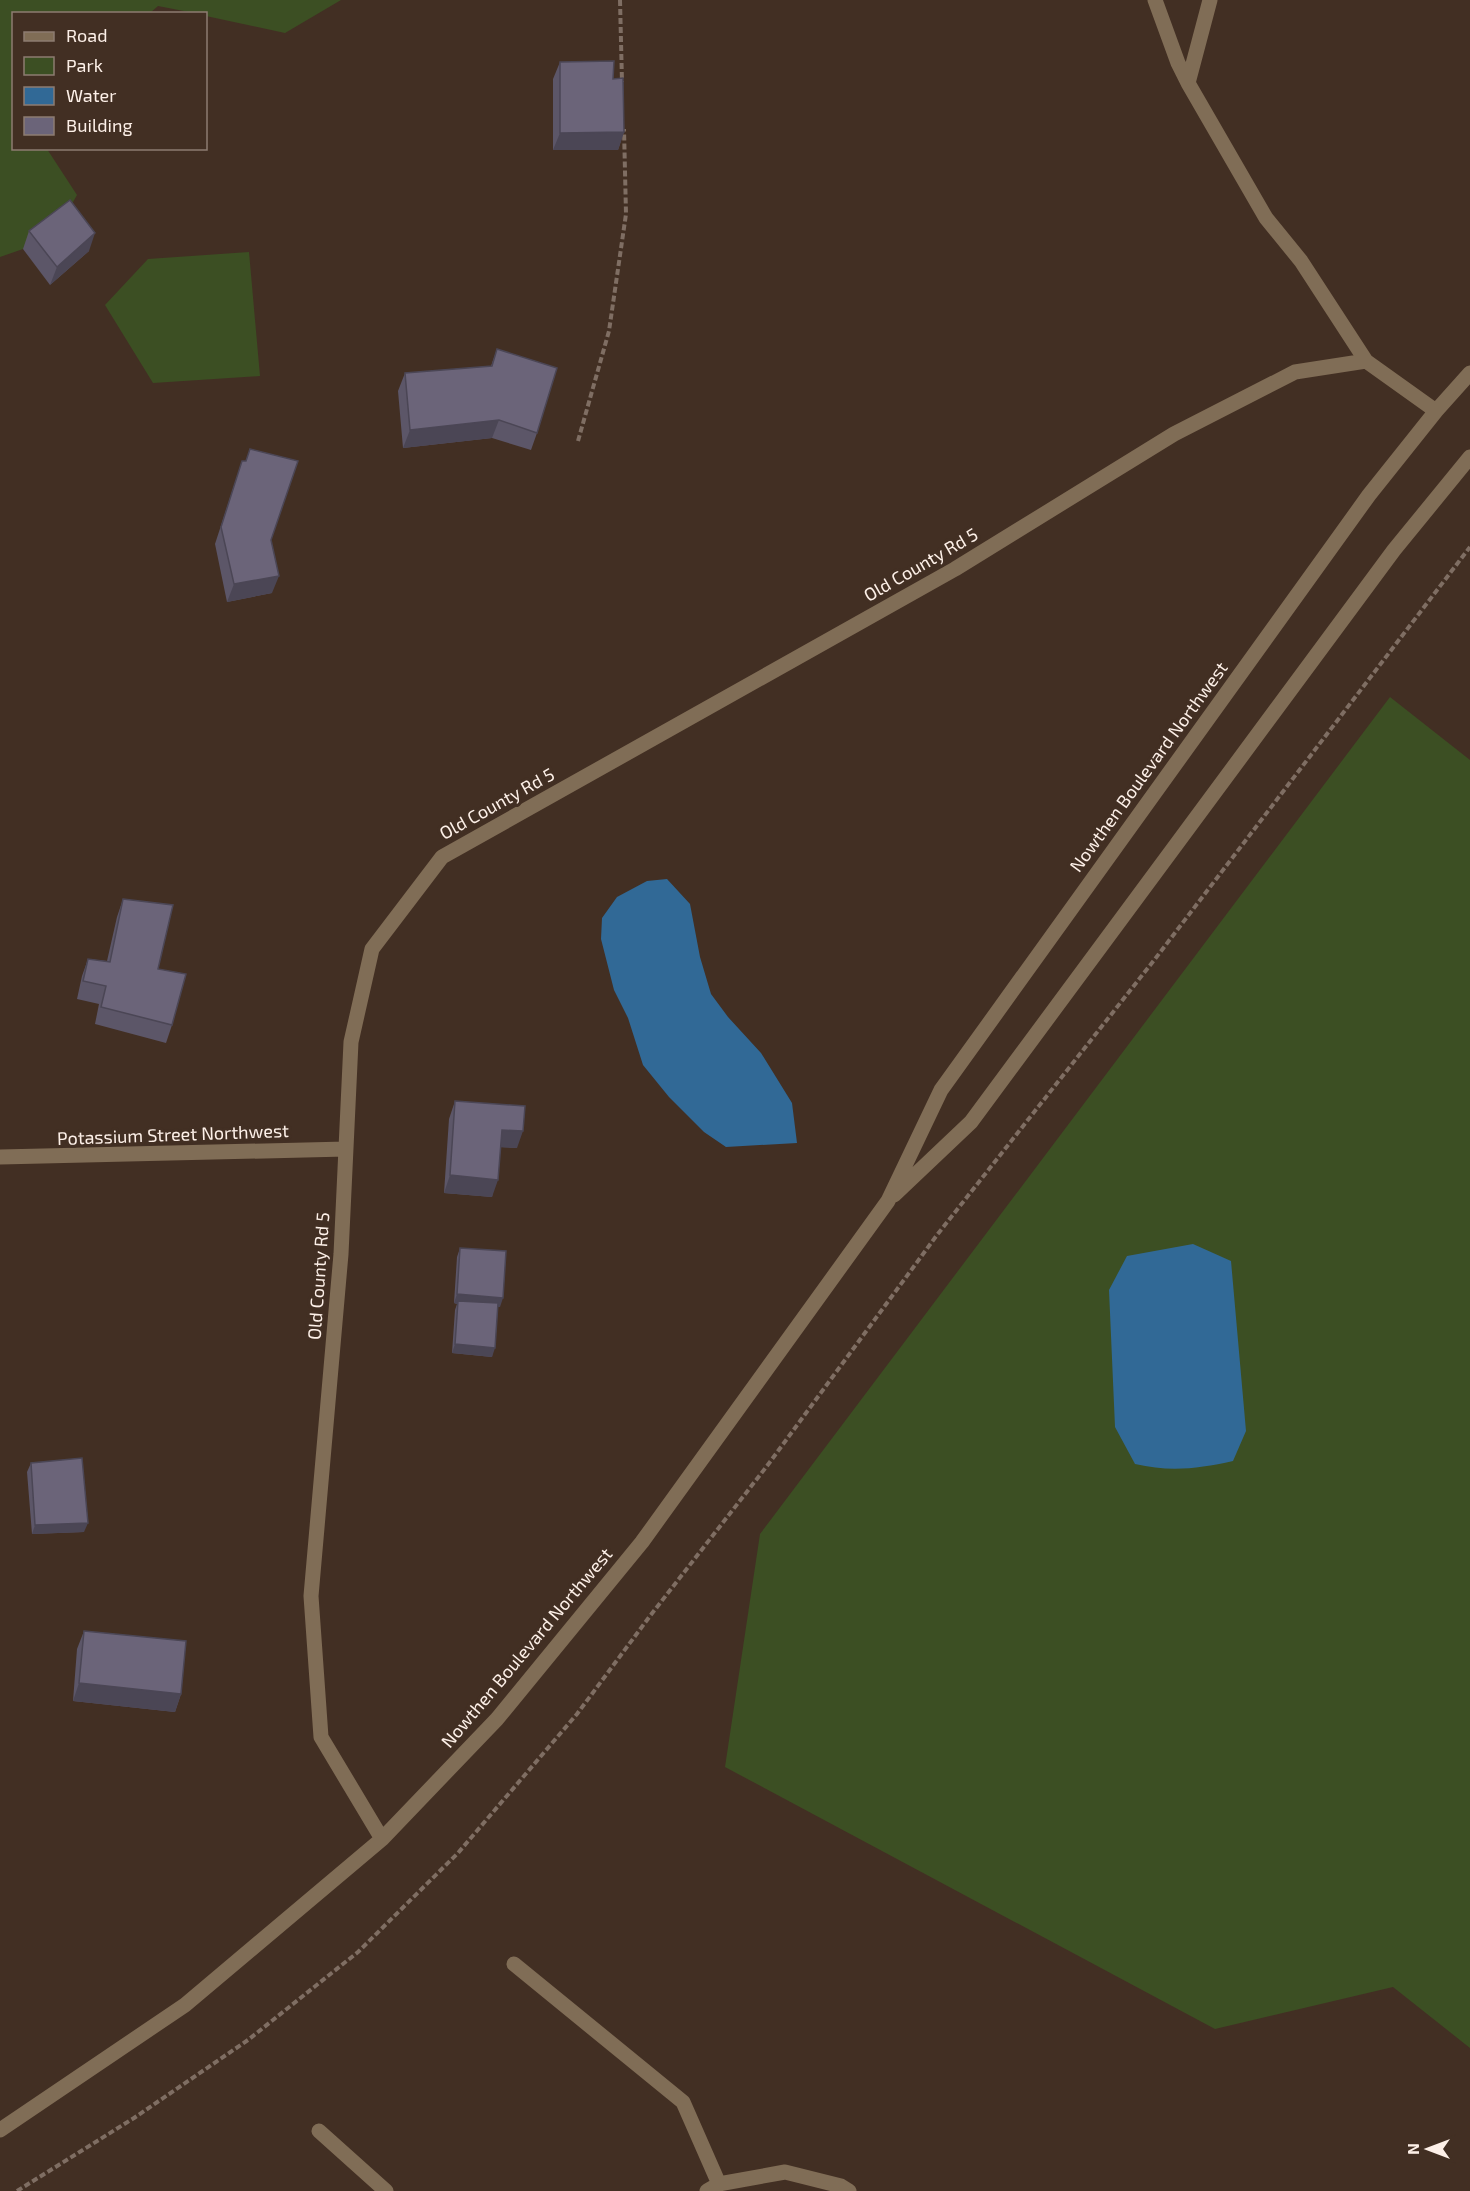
<svg xmlns="http://www.w3.org/2000/svg" width="1470" height="2191" font-family="'Exo 2',sans-serif">
<rect width="100%" height="100%" fill="#422f23"/>
<!-- green -->
<path fill="#3c4f23" d="M0 0H341L285 33 206 16V14L194 13 158 6 150 13 14 14V148L47 149 77 195 64 218 23 249 0 257Z
M249 252 260 376 153 383 105 305 148 259Z
M1390 697 1470 760V2048L1393 1987 1215 2029 725 1767 760 1534Z"/>
<!-- water -->
<path fill="#316996" d="M667 879 690 904 700 957 711 994 728 1017 761 1053 792 1103 797 1143 726 1147 704 1132 669 1097 643 1065 628 1018 614 990 601 939 602 918 617 897 647 881Z
M1193 1244 1231 1261 1246 1431 1233 1461C1198 1469 1169 1472 1135 1464L1115 1427 1109 1290 1127 1256Z"/>
<g fill="none" stroke-linecap="round" stroke-linejoin="round">
<!-- path -->
<path stroke="#7f6e63" stroke-width="4" stroke-dasharray="6 3" stroke-linecap="butt" d="M620 0 622 82
M578 441 609 331 626 214 624 129
M17 2191 134 2118 248 2040 358 1952 458 1853 577 1714 650 1616 767 1466 937 1235 1155 959 1470 547"/>
<!-- minor -->
<path stroke="#806d56" stroke-width="15" d="M1155 0 1178 63 1188 83 1210 0
M1188 83 1266 218 1301 261 1366 361
M0 1157 346 1149
M894 1195 971 1122 1394 550 1470 457
M382 1839 321 1737 311 1596 341 1254 351 1042 372 949 442 857 955 569 1174 434 1295 372 1366 361 1436 411
M514 1964 683 2102 719 2184
M0 2130 185 2005 382 1839 497 1719 642 1542 888 1201 941 1090 1369 495 1436 411 1470 373
M319 2131 386 2191
M707 2191 719 2184 785 2172 841 2186 849 2191"/>
</g>
<!-- wall -->
<path fill="#5c5668" d="M560 62 613 79 624 132 618 150H553V79Z
M29 231 89 251 50 285 23 249Z
M497 349 537 433 531 450 492 438 403 448 398 391 405 373 491 366Z
M250 449 271 540 272 593 227 602 215 544 242 461H246Z
M123 899 158 969 172 1025 166 1043 95 1024 99 1004 77 999 82 976 88 959 107 961 117 917Z
M455 1101 517 1148 501 1147 492 1197 444 1193 449 1119Z
M460 1248 500 1307 498 1306 492 1357 452 1353 455 1310 457 1304 454 1303 457 1257Z
M31 1463 84 1532 32 1534 27 1472Z
M84 1631 181 1694 175 1712 73 1701 77 1649Z"/>
<!-- shaded-wall -->
<path fill="#4b4655" d="M624 132 618 150H553L560 133Z
M95 233 89 251 50 285 57 267Z
M499 420 492 438 403 448 410 430Z
M279 576 272 593 227 602 234 584Z
M502 1130 523 1131 517 1148 496 1147Z
M450 1175 498 1180 492 1197 444 1193Z
M457 1294 503 1298 500 1307 458 1304V1301L457 1304 454 1303Z
M455 1344 495 1348 492 1357 452 1353Z
M88 1523 84 1532 32 1534 35 1525Z
M79 1683 181 1694 175 1712 73 1701Z"/>
<!-- building -->
<path fill="#6b6479" stroke="#4b4655" stroke-width="1.5" d="M614 61 613 79 623 78 624 132 560 133V62Z
M70 200 95 233 57 267 29 231Z
M497 349 557 368 537 433 499 420 410 430 405 373 492 366Z
M250 449 298 461 271 540 279 576 234 584 221 527 242 461H246Z
M123 899 173 905 158 969 186 974 172 1025 101 1007 106 986 83 981 88 959 110 962Z
M455 1101 525 1106 523 1131 502 1130 498 1180 450 1175Z
M460 1248 506 1251 503 1298 457 1294Z
M458 1301 498 1303 495 1348 455 1344Z
M82 1458 88 1523 35 1525 31 1463Z
M84 1631 186 1641 181 1694 79 1683Z"/>
<g text-anchor="middle" stroke-width="6" stroke-linejoin="round" paint-order="stroke">
<!-- street labels -->
<g font-size="18" fill="#fdf0e8" stroke="#422f23">
<text transform="translate(921 565) rotate(-30)" y="6">Old County Rd 5</text>
<text transform="translate(1149 767) rotate(-54)" y="6">Nowthen Boulevard Northwest</text>
<text transform="translate(497 804) rotate(-29)" y="6">Old County Rd 5</text>
<text transform="translate(173 1135) rotate(-2)" y="6">Potassium Street Northwest</text>
<text transform="translate(319 1276) rotate(-86)" y="6">Old County Rd 5</text>
<text transform="translate(527 1648) rotate(-50)" y="6">Nowthen Boulevard Northwest</text>
</g>
</g>
<!-- legend -->
<rect x="12" y="12" width="195" height="138" fill="#422f23" stroke="#8d7c72" stroke-width="1.5"/>
<rect x="24" y="32" width="30" height="9" fill="#806d56" stroke="#8d7c72" stroke-width="1.5"/>
<text x="66" y="42" font-size="18" fill="#fdf0e8">Road</text>
<rect x="24" y="57" width="30" height="18" fill="#3c4f23" stroke="#8d7c72" stroke-width="1.5"/>
<text x="66" y="72" font-size="18" fill="#fdf0e8">Park</text>
<rect x="24" y="87" width="30" height="18" fill="#316996" stroke="#8d7c72" stroke-width="1.5"/>
<text x="66" y="102" font-size="18" fill="#fdf0e8">Water</text>
<rect x="24" y="117" width="30" height="18" fill="#6b6479" stroke="#8d7c72" stroke-width="1.5"/>
<text x="66" y="132" font-size="18" fill="#fdf0e8">Building</text>
<!-- north arrow -->
<g transform="translate(1428 2149) rotate(270)" stroke="#422f23" stroke-width="4.5" paint-order="stroke">
<path d="M0-4.5L10 22L0 15L-10 22Z" fill="#fdf0e8"/>
<text y="-9" font-size="16" font-weight="bold" text-anchor="middle" fill="#fdf0e8">N</text>
</g>
</svg>
